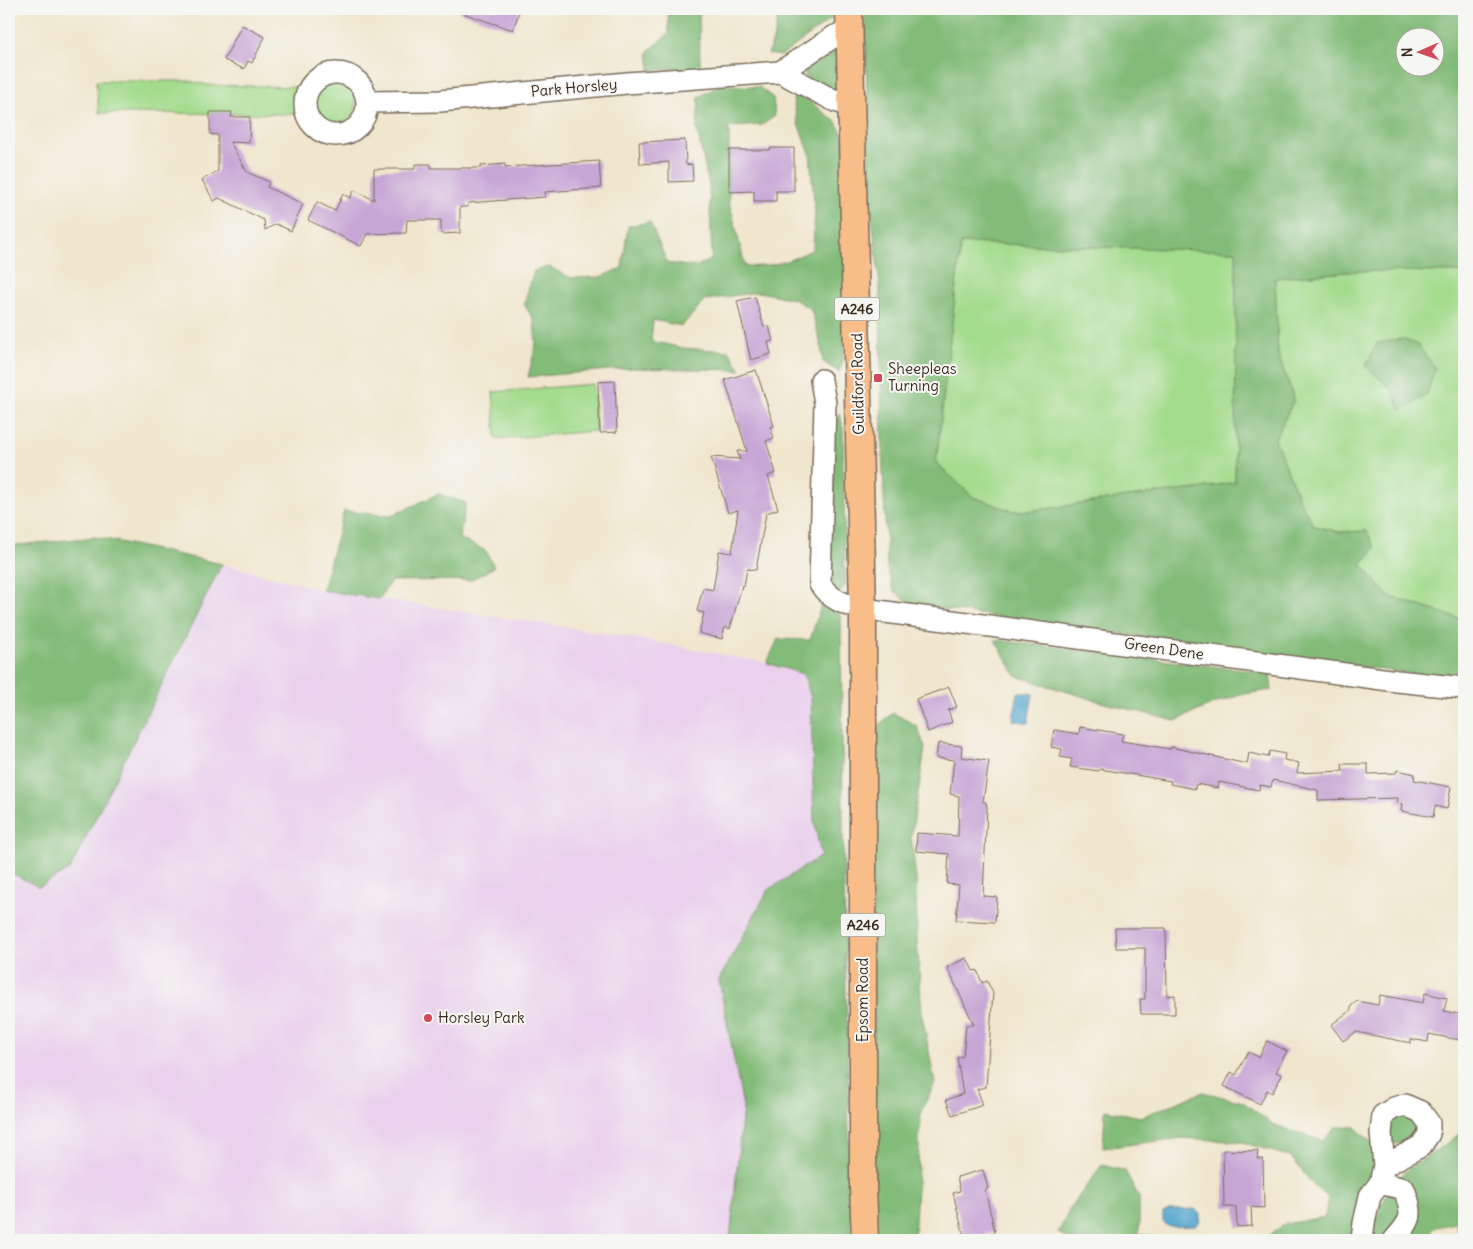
<svg xmlns="http://www.w3.org/2000/svg" width="1473" height="1249" font-family="Delius,sans-serif">
<rect width="100%" height="100%" fill="#f6f6f2"/>
<filter id="ink" filterUnits="userSpaceOnUse"><feTurbulence type="fractalNoise" baseFrequency=".02" numOctaves="2"/><feDisplacementMap in="SourceGraphic" scale="10" xChannelSelector="R" yChannelSelector="G"/><feConvolveMatrix kernelMatrix="1 2 1 2 8 2 1 2 1" color-interpolation-filters="sRGB"/></filter>
<filter id="wash" filterUnits="userSpaceOnUse"><feTurbulence type="fractalNoise" baseFrequency=".0096" numOctaves="4" result="noise"/><feDisplacementMap in="SourceGraphic" scale="20" xChannelSelector="R" yChannelSelector="G"/><feGaussianBlur stdDeviation="1.12" result="paint"/><feColorMatrix in="noise" values="0 0 0 0 0 0 0 0 0 0 0 0 0 0 0 0 0 1.4 0 .05"/><feComposite in="paint" operator="in"/></filter>
<g filter="url(#wash)">
<rect width="100%" height="100%" fill="#f0e6cd"/>
<!-- built -->
<path fill="#ead1ed" d="M96 537 222 564 322 590 629 637 767 663 842 687 851 1240H9V546Z"/>
<!-- green -->
<path fill="#a4dc8e" stroke="#708356" d="M96 81H189L208 85 298 87V114L99 113Z
M314 103a21 21 0 1 1 42 0a21 21 0 1 1-42 0Z
M961 243 1237 251 1235 482 1197 489 1149 494 1030 511H1013L973 497 936 463Z
M1359 271 1464 272V620L1388 596 1361 564 1367 531 1340 532 1314 526 1299 499 1275 439 1294 399 1278 354 1275 278Z
M593 384 596 431 496 439 493 392Z"/>
<!-- forest -->
<path fill="#83bc79" stroke="#5f734c" fill-rule="evenodd" d="M668 9H699L700 68 650 70 648 52 669 33Z
M779 9H837L831 19 781 56 768 54 775 34Z
M865 9H1464V272L1359 271 1275 278 1278 354 1294 400 1275 439 1299 499 1314 526 1340 532 1367 531 1375 548 1361 564 1388 596 1464 620V681L912 605 894 591 887 568 882 445 880 286 869 191ZM1406 38H1436V68H1406ZM961 243 1236 251 1235 482 1197 489 1149 494 1030 511H1013L973 497 936 463Z
M834 49 843 52V91L833 93 807 81 803 68Z
M720 85 759 87 773 98 775 116 762 125 729 127V201L745 266C769 268 792 261 813 249L815 213 810 153 798 124 793 99 800 94 836 122 844 137 847 294 843 361 839 372 823 362 821 345 811 309 794 299 759 292 705 300 682 326 653 320 651 341 682 348 729 351 741 370 631 368 528 377 536 344 534 320 524 304 534 271 549 267 571 278 600 277 622 268 628 226 650 222 667 263 695 267 712 259 709 185 697 130 699 97Z
M1402 339 1417 344 1435 368 1427 395 1401 410 1391 389 1366 366 1377 343Z
M840 413 843 428 845 586 840 592 826 583 829 420Z
M438 494 466 503 459 538 486 551 494 567 471 580 391 581 379 599 322 590 344 511 391 516Z
M96 537 222 564 70 869 39 887 9 872V546Z
M822 602 841 616 843 842 851 1240H730L743 1107 719 980 768 890 821 856 814 821 811 697 803 674 767 663 778 639 810 640Z
M995 640 1270 673 1272 690 1244 694 1216 703 1175 721 1101 702 1016 676Z
M893 713 917 726 925 748 911 837 916 878 917 941 922 1015 935 1083 921 1111 914 1240H875L872 760 879 725Z
M1203 1092 1243 1102 1272 1124 1323 1141 1336 1127H1355L1376 1147 1372 1175 1355 1240H1262L1285 1224 1325 1217 1328 1197 1316 1188 1291 1157 1242 1142 1182 1138 1103 1148 1105 1110 1141 1117Z
M1402 1114 1422 1120 1423 1135 1404 1144 1389 1143 1391 1121Z
M1464 1130V1237L1459 1234 1456 1223 1436 1227 1423 1240H1371C1376 1216 1386 1188 1406 1171 1425 1157 1446 1146 1464 1130Z
M1102 1165 1125 1171 1139 1197V1234L1170 1240H1072L1058 1233 1071 1207Z"/>
<!-- water -->
<path fill="#52a5cd" stroke="#466876" d="M1018 692 1033 694 1028 723 1013 720Z
M1195 1209 1200 1214V1221L1196 1226 1169 1227 1163 1222V1213L1169 1210Z"/>
<g id="blocks">
<!-- building -->
<path fill="#c7a5d5" d="M460 9H520L513 30 459 12Z
M242 25 265 37 252 63 248 61 244 69 224 60Z
M210 112H232L231 117H250L249 143 230 142 247 172 269 182 267 187 303 204 291 231 276 224 265 230 264 220 219 198 214 201 202 180 218 171V135L210 134Z
M685 140 686 165 692 164 693 181 669 182V162L640 164 639 142Z
M770 148H794V191H776V201H754V191L729 192V150H770Z
M599 161 601 188 545 192V197L468 203V207H460V233L441 234V220H407L406 233 367 234 361 246 308 220 317 202 335 211 343 194 350 198 354 190 374 200V169H415V164H431V168H481V166L505 164V167Z
M755 297 764 327 769 326 773 341 768 342 771 354 751 360 737 301Z
M756 370 774 426 770 427 774 438 766 441 776 473 768 476 778 509 766 513 756 570 747 569 744 586 742 585 730 629 725 627 722 639 699 633 704 613 697 611 703 588 713 590 719 551 732 553 738 510 728 513 711 457 740 459 737 451H747L725 380Z
M615 381 617 432 600 433 598 382Z
M949 687 957 707 948 710 952 722 928 732 916 699Z
M1080 727 1123 734 1121 741 1171 749V747L1247 764 1249 753 1268 757 1270 751 1285 754 1284 760 1299 763 1297 773 1343 771 1342 764H1368V774L1396 773 1397 770 1415 774 1414 780 1451 787 1447 809 1435 806 1433 817 1401 811 1402 804 1397 803 1398 798 1318 800V790L1273 780 1271 787 1260 785 1259 790 1219 782 1218 788 1196 784 1195 789 1170 784 1171 781 1100 769 1099 771 1070 767 1072 759 1060 757 1062 749 1051 747 1054 730 1079 734Z
M938 743 962 746 961 757 989 761 983 802H986L987 808 983 896 997 897 995 922 956 920 959 885 947 884 949 854 916 851 917 833 958 836 959 796 950 794 954 760 936 758Z
M1115 928H1166L1167 996 1175 995V1014H1141L1140 999H1145V948H1116Z
M967 958 973 971 977 970 982 983 987 981 993 993 986 1087 977 1089 983 1105 952 1115 946 1100 963 1094 957 1058 963 1056 966 1025H974L947 967Z
M1425 993 1447 998 1444 1011 1464 1015V1041L1429 1034 1428 1042 1411 1039V1043L1356 1032 1343 1041 1331 1025 1351 1010V1006L1357 1001 1378 1005 1380 995 1423 1003Z
M1267 1041 1287 1051 1276 1072 1282 1075 1272 1093 1267 1090 1260 1104 1224 1086 1231 1072 1236 1075 1248 1052 1259 1057Z
M1223 1150 1258 1151 1257 1159H1263L1264 1208 1251 1207 1252 1226 1237 1227 1236 1207H1224Z
M983 1170 988 1189 985 1190 995 1232 965 1240 953 1193 960 1191 957 1177Z"/>
</g>
</g>
<g filter="url(#ink)">
<use href="#blocks" fill-opacity="0" stroke="#7a6c5b" stroke-width="1"/>
<g fill="none" stroke-linecap="round" stroke-linejoin="round">
<!-- minor casing -->
<g stroke="#7a6c5b" stroke-width="24">
<path id="minor" d="M780 72 835 36 850 32
M305 104a31 31 0 1 1 62 0a31 31 0 1 1-62 0Z
M367 102 440 101 627 83 780 72 835 101 851 106
M821 380 825 403 820 584C830 600 846 605 863 609L1397 681 1464 688
M1380 1183 1384 1166 1381 1133 1383 1115 1394 1108 1405 1105 1421 1112 1429 1123V1134L1421 1146 1384 1166
M1362 1240 1364 1223 1370 1196 1380 1183 1404 1189C1414 1216 1412 1220 1394 1240"/>
</g>
<!-- major casing -->
<g stroke="#7a6c5b" stroke-width="29">
<path id="major" d="M849 9 863 609V1186L865 1240"/>
</g>
<!-- minor -->
<use href="#minor" stroke="#fff" stroke-width="21"/>
<!-- major -->
<use href="#major" stroke="#f8bd89" stroke-width="26"/>
</g>
</g>
<!-- markers -->
<g fill="#d1495b" stroke="#f6f6f2" stroke-width="2">
<rect x="873" y="373" width="10" height="10" rx="2.5"/>
<circle cx="428" cy="1018" r="5"/>
</g>
<g text-anchor="middle" stroke-width="4" stroke-linejoin="round" paint-order="stroke">
<!-- shield labels -->
<g fill="#f6f6f2" stroke="#73675e" stroke-width="1">
<rect x="834.5" y="297.5" width="45" height="23" rx="4"/>
<rect x="840.5" y="913.5" width="45" height="23" rx="4"/>
</g>
<g font-size="14" font-weight="bold" fill="#3b2a1e">
<text x="857" y="314">A246</text>
<text x="863" y="930">A246</text>
</g>
<!-- street labels -->
<g font-size="15" fill="#3b2a1e" stroke="#f6f6f2">
<text transform="translate(574 88) rotate(-5)" y="5">Park Horsley</text>
<text transform="translate(858 384) rotate(-91)" y="5">Guildford Road</text>
<text transform="translate(1164 649) rotate(8)" y="5">Green Dene</text>
<text transform="translate(863 1000) rotate(-90)" y="5">Epsom Road</text>
</g>
<!-- poi labels -->
<g font-size="15" fill="#3b2a1e" stroke="#f6f6f2" text-anchor="start">
<text x="888" y="374">Sheepleas<tspan x="888" dy="17">Turning</tspan></text>
<text x="438" y="1023">Horsley Park</text>
</g>
</g>
<!-- margin -->
<rect width="1473" height="1249" fill="none" stroke="#f6f6f2" stroke-width="30"/>
<!-- north arrow -->
<g transform="translate(1420 52) rotate(268)"><circle r="24" fill="#f6f6f2" stroke="#aba49d"/>
<path d="M0-4L9 19L0 12L-9 19Z" fill="#d1495b"/>
<text y="-8" font-size="14" font-weight="bold" text-anchor="middle" fill="#3b2a1e">N</text>
</g>
</svg>
